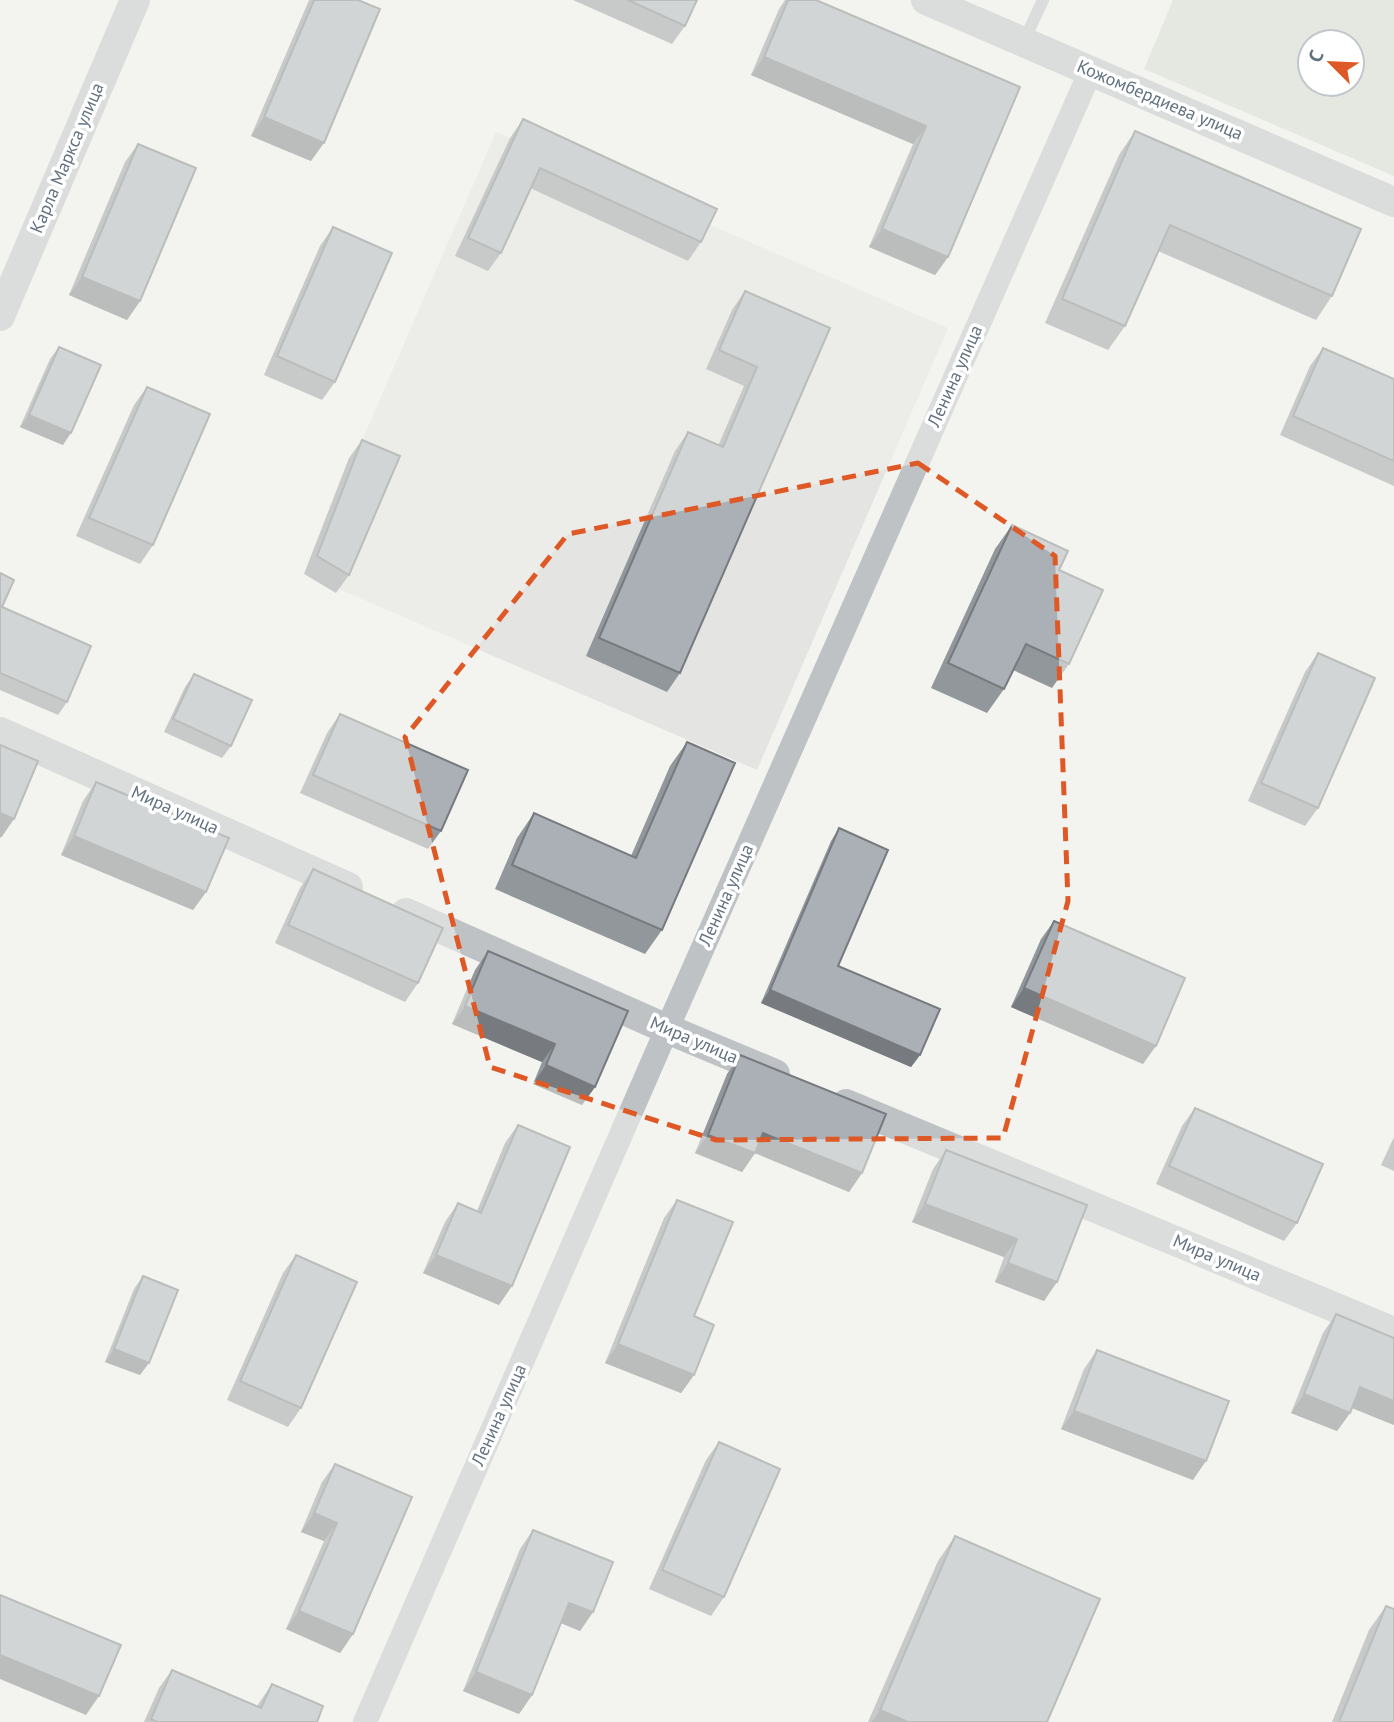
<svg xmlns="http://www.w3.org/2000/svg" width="1394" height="1722" font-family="'PT Sans',sans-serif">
<rect width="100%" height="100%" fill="#f3f4ef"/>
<!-- built -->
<path fill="#e4e5e3" d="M496 132 948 328 757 770 304 574Z"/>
<!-- green -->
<path fill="#d4dad1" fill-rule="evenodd" d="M1173 0H1394V176L1144 69ZM1310 42H1352V84H1310Z"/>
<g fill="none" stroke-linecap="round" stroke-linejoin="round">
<!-- service -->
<path stroke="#bec2c5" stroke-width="12" d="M1024 41 1043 0"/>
<!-- minor -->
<path stroke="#bec2c5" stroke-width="24" d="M365 1722 667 1029 1091 70"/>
<!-- tertiary -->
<path stroke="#bec2c5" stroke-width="30" d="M926 0 1394 202
M0 316 135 0
M0 732 348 887
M406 913 667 1029 775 1074
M846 1104 1394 1332"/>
</g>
<!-- wall -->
<path fill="#92979c" d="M309 0H358L311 161 251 136Z
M573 0H697L685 26 672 44Z
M785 0H816L1020 87 948 257 935 275 869 247 913 144 751 75 779 9Z
M523 119 701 242 688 261 530 188 501 253 488 271 455 256 510 138Z
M1135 131 1332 296 1316 320 1158 251 1125 326 1108 350 1045 323 1119 155Z
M138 144 140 301 127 320 69 295 125 162Z
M333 227 335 382 322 400 264 375 320 246Z
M745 291 830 328 680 673 667 692 586 656 675 451 688 432 718 446 744 386 706 369 732 310Z
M59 347 63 445 20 427 50 359Z
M1323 348 1394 379V486L1280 435 1310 366Z
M147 387 153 545 140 564 76 536 134 405Z
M362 440 349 575 336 593 304 574 349 458Z
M1012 525 1059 570 1069 664 1052 688 1013 670 1004 689 987 713 931 688 995 549Z
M0 573 2 607 67 702 58 715 0 690Z
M1318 653V808L1305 826 1248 801 1305 672Z
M194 674 231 746 222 758 164 732 185 687Z
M340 714 441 831 428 849 300 793 327 733Z
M687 742 662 930 645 954 495 889 517 838 534 813 631 856 670 766Z
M96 782 206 892 193 910 61 855 83 801Z
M839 828 838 966 920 1055 911 1067 761 1003 831 841Z
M313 869 418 983 405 1002 275 943 300 888Z
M1054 921 1143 1064 1011 1007 1041 939Z
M488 951 595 1087 582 1105 533 1084 542 1062 452 1024 475 970Z
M740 1055 862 1173 849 1192 755 1153 742 1172 695 1153 727 1074Z
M1195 1108 1297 1223 1284 1241 1156 1184 1182 1126Z
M518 1125 499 1305 423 1273 445 1222 458 1203 477 1211 505 1143Z
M1394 1137V1171L1381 1165Z
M946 1150 1087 1205 1044 1301 995 1282 1004 1257 912 1222 933 1169Z
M677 1200 694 1316V1375L681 1393 605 1363 664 1218Z
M296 1255 301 1408 288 1427 227 1400 283 1273Z
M143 1276 140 1375 105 1362 134 1289Z
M1336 1314 1394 1338V1425L1352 1408 1350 1413 1337 1431 1291 1413 1323 1333Z
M1097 1350 1193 1480 1061 1429 1084 1369Z
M719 1442 724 1597 711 1616 649 1589 706 1460Z
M335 1464 353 1634 340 1653 286 1629 324 1541 301 1532 322 1482Z
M533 1530 593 1612 580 1631 561 1623 532 1695 519 1714 463 1691 520 1549Z
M955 1536 1047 1722H868L938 1561Z
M1386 1606 1394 1722H1332L1369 1630Z
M172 1670 257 1706 272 1684 317 1722H144L159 1688Z"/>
<!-- shaded-wall -->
<path fill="#777b7f" d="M764 57 926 126 913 144 751 75Z
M264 117 324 143 311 161 251 136Z
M882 229 948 257 935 275 869 247Z
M82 277 140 301 127 320 69 295Z
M29 415 71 433 63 445 20 427Z
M0 813 14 819 1 838 0 837Z
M74 836 206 892 193 910 61 855Z
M1024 988 1156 1046 1143 1064 1011 1007Z
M770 990 920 1055 911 1067 761 1003Z
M465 1006 555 1044 542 1062 452 1024Z
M546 1065 595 1087 582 1105 533 1084Z
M763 1133 862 1173 849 1192 750 1151Z
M708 1135 755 1153 742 1172 695 1153Z
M925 1204 1017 1239 1004 1257 912 1222Z
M436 1255 512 1286 499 1305 423 1273Z
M1008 1263 1057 1282 1044 1301 995 1282Z
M618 1344 694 1375 681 1393 605 1363Z
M114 1349 149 1363 140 1375 105 1362Z
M1360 1387 1394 1401V1425L1347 1406Z
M1304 1394 1350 1413 1337 1431 1291 1413Z
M1074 1411 1206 1461 1193 1480 1061 1429Z
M314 1513 337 1523 324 1541 301 1532Z
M569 1603 593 1612 580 1631 556 1621Z
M299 1611 353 1634 340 1653 286 1629Z
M0 1655 99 1696 86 1715 0 1679Z
M476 1672 532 1695 519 1714 463 1691Z
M880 1710 908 1722H872Z"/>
<!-- building -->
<path fill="#aab0b5" stroke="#777b7f" stroke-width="2" d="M314 0H358L380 9 324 143 264 117Z
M628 0H697L685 26Z
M788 0H816L1020 87 948 257 882 229 926 126 764 57Z
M523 119 717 209 701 242 540 168 501 253 468 238Z
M1135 131 1361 229 1332 296 1170 225 1125 326 1062 299Z
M138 144 196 168 140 301 82 277Z
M333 227 392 253 335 382 277 356Z
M745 291 830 328 680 673 599 638 688 432 723 447 757 367 719 350Z
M59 347 101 365 71 433 29 415Z
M1323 348 1394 379V461L1293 416Z
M147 387 210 414 153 545 89 518Z
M362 440 400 456 349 575 317 556Z
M1012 525 1068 551 1059 570 1103 590 1069 664 1026 644 1004 689 948 663Z
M0 573 14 580 2 607 91 646 67 702 0 673Z
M1318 653 1375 678 1318 808 1261 783Z
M194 674 252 700 231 746 173 719Z
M340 714 468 770 441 831 313 775Z
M687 742 735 763 662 930 512 865 534 813 636 858Z
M0 745 38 761 14 819 0 813Z
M96 782 229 838 206 892 74 836Z
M839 828 888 850 838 966 940 1009 920 1055 770 990Z
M313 869 443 928 418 983 288 925Z
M1054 921 1185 978 1156 1046 1024 988Z
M488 951 628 1011 595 1087 546 1065 555 1044 465 1006Z
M740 1055 886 1114 862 1173 763 1133 755 1153 708 1135Z
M1195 1108 1323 1164 1297 1223 1169 1166Z
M518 1125 570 1147 512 1286 436 1255 458 1203 481 1213Z
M946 1150 1087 1205 1057 1282 1008 1263 1017 1239 925 1204Z
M677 1200 733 1222 694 1316 714 1325 694 1375 618 1344Z
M296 1255 357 1282 301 1408 240 1381Z
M143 1276 178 1290 149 1363 114 1349Z
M1336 1314 1394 1338V1401L1360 1387 1350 1413 1304 1394Z
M1097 1350 1229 1401 1206 1461 1074 1411Z
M719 1442 780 1469 724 1597 662 1570Z
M335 1464 412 1497 353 1634 299 1611 337 1523 314 1513Z
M533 1530 613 1562 593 1612 569 1603 532 1695 476 1672Z
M955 1536 1100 1599 1047 1722H908L880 1710Z
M0 1595 121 1645 99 1696 0 1655Z
M1386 1606 1394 1609V1722H1339Z
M172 1670 261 1708 272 1684 323 1706 317 1722H157L151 1719Z"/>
<!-- marked area -->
<path d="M0 0H1394V1722H0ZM918 463 1055 556 1068 901 1003 1138 716 1140 490 1067 405 737 568 534Z" fill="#f3f4ef" fill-opacity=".55" fill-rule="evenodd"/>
<path fill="none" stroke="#de5925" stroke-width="5" stroke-dasharray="14 9" stroke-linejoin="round" d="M918 463 1055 556 1068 901 1003 1138 716 1140 490 1067 405 737 568 534Z"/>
<g text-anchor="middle" stroke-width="7" stroke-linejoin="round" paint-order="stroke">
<!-- street labels -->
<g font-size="18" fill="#637280" stroke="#fff">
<text transform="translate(1160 100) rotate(23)" y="6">Кожомбердиева улица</text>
<text transform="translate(67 158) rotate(-67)" y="6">Карла Маркса улица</text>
<text transform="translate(955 376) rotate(-66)" y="6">Ленина улица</text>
<text transform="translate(175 810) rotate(24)" y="6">Мира улица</text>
<text transform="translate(726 895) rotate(-66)" y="6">Ленина улица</text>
<text transform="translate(694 1040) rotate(23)" y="6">Мира улица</text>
<text transform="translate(1217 1258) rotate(23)" y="6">Мира улица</text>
<text transform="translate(499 1415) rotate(-66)" y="6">Ленина улица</text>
</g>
</g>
<!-- north arrow -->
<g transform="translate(1331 63) rotate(294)"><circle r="33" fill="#ffffff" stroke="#c1c7cc" stroke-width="2"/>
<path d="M0-5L12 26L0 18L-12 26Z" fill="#de5925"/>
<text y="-10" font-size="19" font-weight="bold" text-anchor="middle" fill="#637280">С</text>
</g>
</svg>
